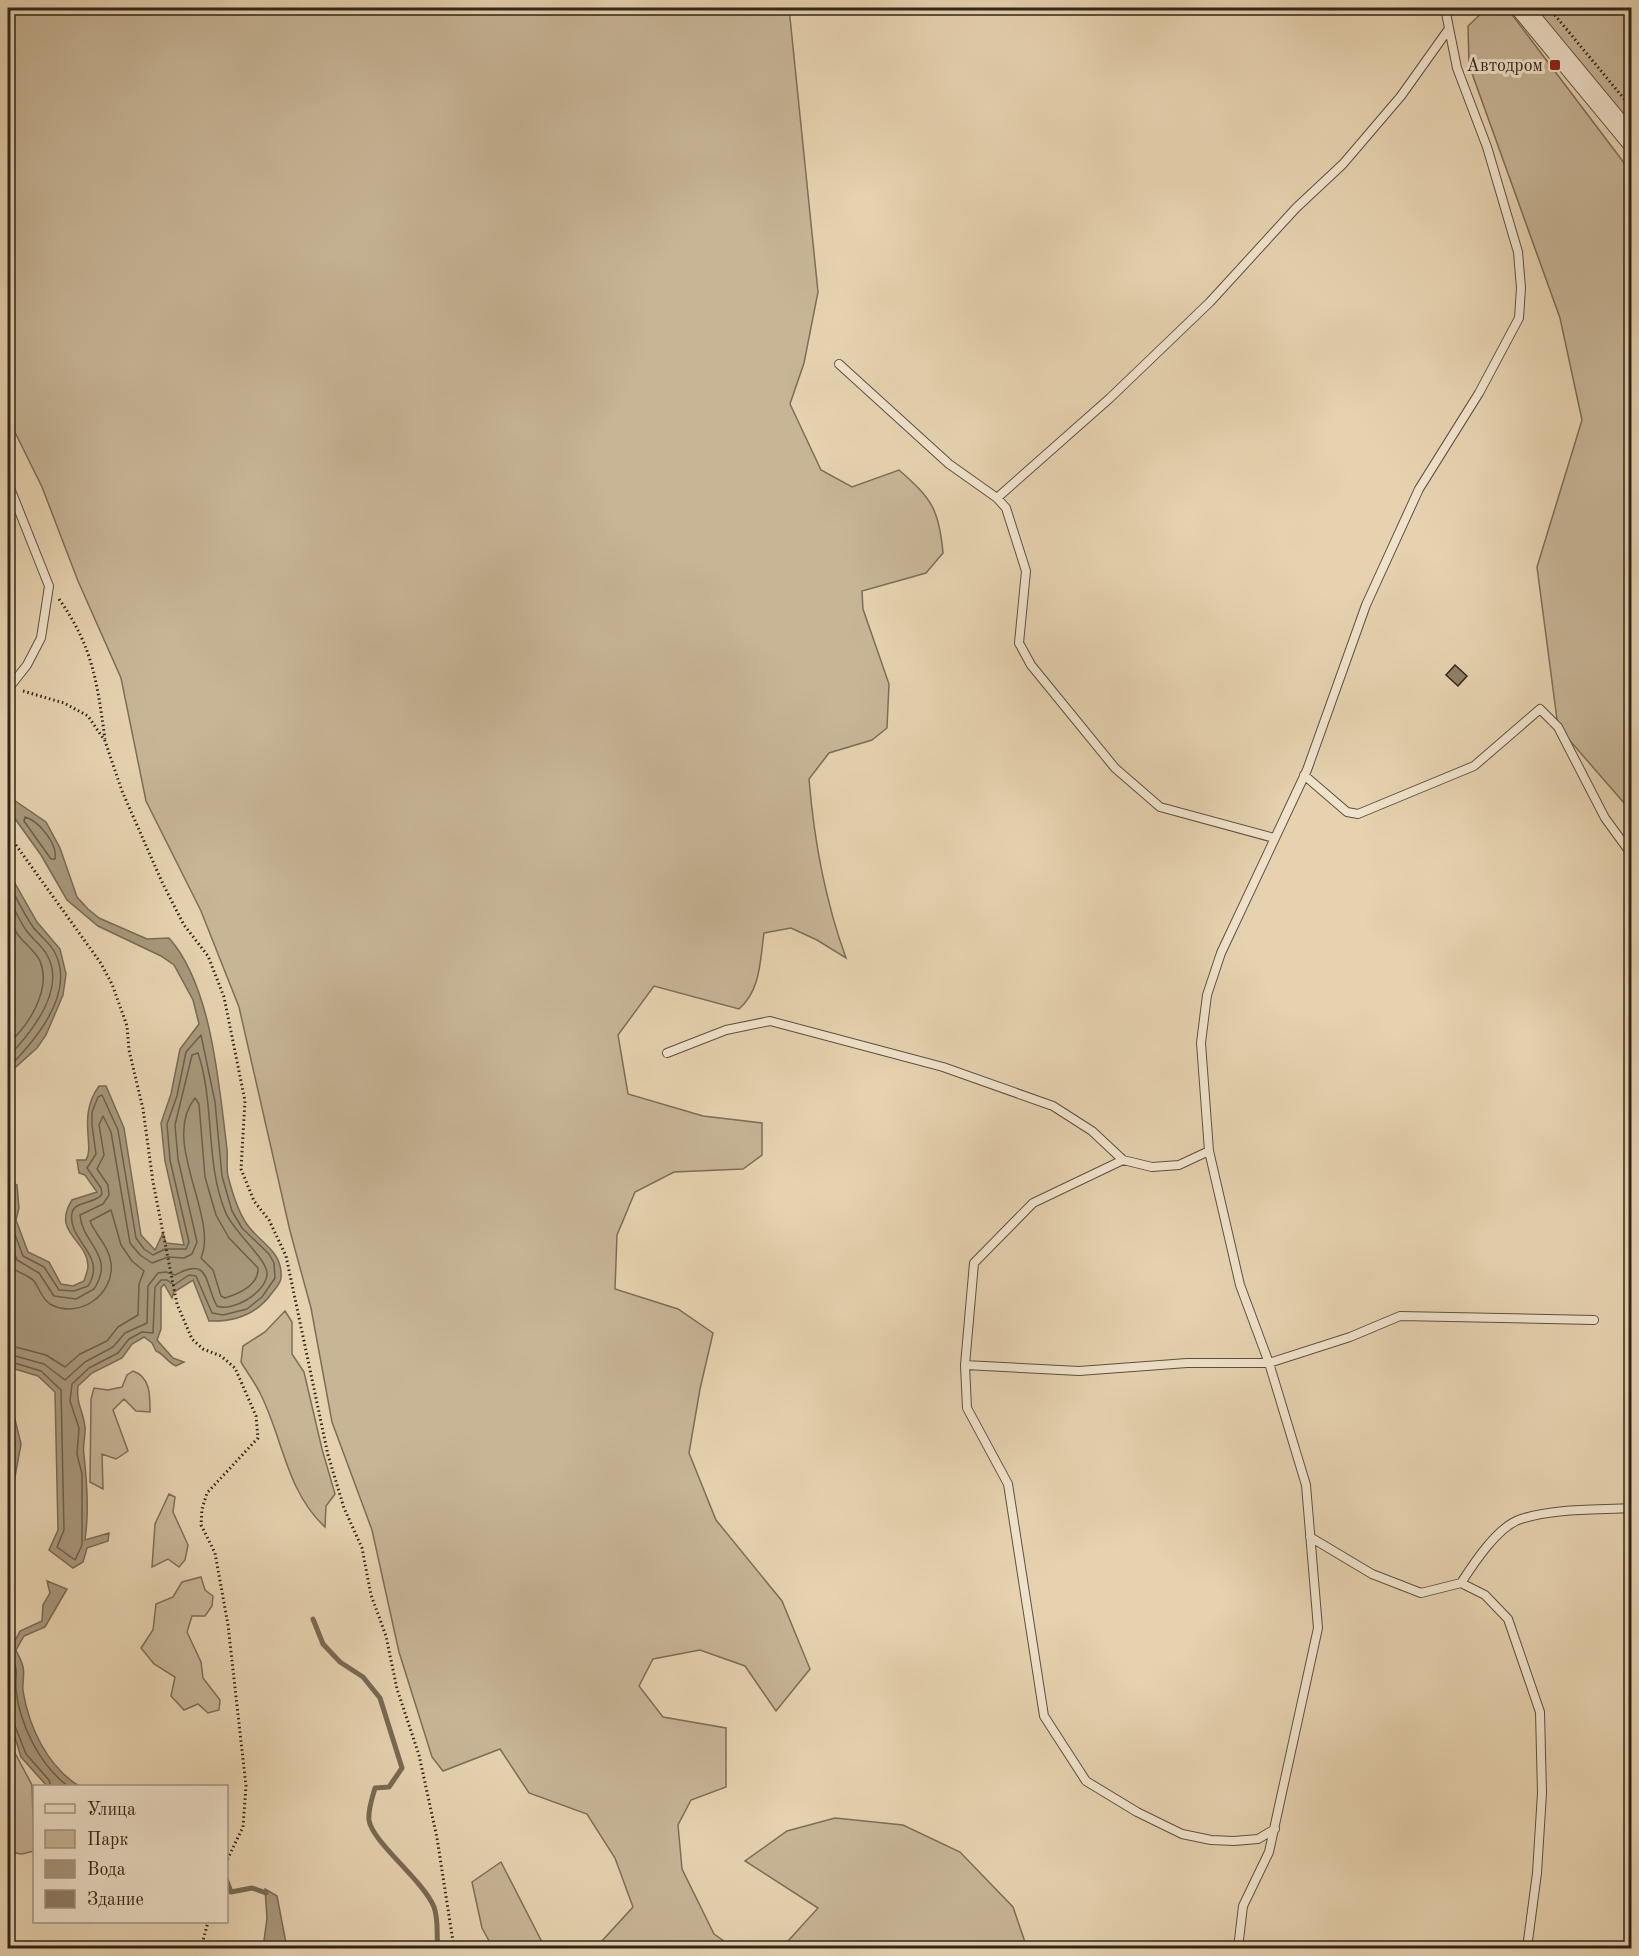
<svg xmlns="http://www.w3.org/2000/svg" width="1639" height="1956" font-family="'Old Standard TT',serif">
<rect width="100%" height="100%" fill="#e6d2af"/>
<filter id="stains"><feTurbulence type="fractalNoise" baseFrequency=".00333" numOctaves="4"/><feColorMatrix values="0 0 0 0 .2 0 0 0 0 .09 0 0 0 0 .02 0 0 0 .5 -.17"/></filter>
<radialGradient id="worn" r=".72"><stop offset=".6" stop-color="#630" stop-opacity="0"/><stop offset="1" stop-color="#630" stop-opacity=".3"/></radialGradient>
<!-- green -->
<path fill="#c7b596" stroke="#7c6e58" stroke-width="1.5" d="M8 8H789L818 292 804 363 790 404 821 470 852 487 899 470C932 499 939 509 943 553L926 573 862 591 863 609 889 684 887 728 872 740 829 753 809 779C814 841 825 900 846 958L817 940 791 928 764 933C760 960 761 990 739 1009L654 986 618 1035 628 1094 703 1116 762 1123V1155L743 1169 674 1172 635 1192 617 1235 615 1289 678 1309 713 1333 700 1389 689 1453 716 1520 782 1601 810 1669 776 1711 745 1666 700 1650 653 1659 639 1686 663 1717 726 1728V1787L691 1800 678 1825 682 1869 714 1934 734 1948H583L600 1943 633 1907 615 1858 587 1814 529 1793 500 1749 443 1771 432 1757 399 1652 372 1530 332 1422 311 1308 290 1231 239 1007 201 911 146 801 121 678 78 581 42 487 8 418Z
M1487 8H1507L1631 172V811L1558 727 1537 567 1582 420 1560 318 1469 65 1468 26Z
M1522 8H1631V141Z
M285 1311 292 1322V1354L304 1372 322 1449 335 1494 326 1506 325 1527C286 1491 283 1438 260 1393 255 1383 247 1372 241 1362L243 1346 265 1332Z
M133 1371C151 1377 150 1397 150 1412L136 1411 124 1399 113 1410 128 1451 116 1459 102 1454 103 1489 90 1482 91 1399 94 1388 108 1390 122 1387 127 1375Z
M169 1494 175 1497 173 1512 188 1545 185 1560 179 1567 168 1559 152 1567 155 1524Z
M201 1577 205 1590 213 1596 212 1606 205 1616H192L187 1632 201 1662 203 1678 220 1700 219 1710 208 1713 198 1704 184 1710 171 1696 175 1677 154 1664 141 1648 153 1630 156 1604 173 1597 182 1582Z
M8 1740 32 1785 34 1851 22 1854 8 1852Z
M835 1818 903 1825 960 1852 1013 1907 1027 1948H763L788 1941 818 1908 745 1861 787 1831Z
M501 1862 545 1948H493L482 1928 472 1882Z"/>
<!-- water -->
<path fill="#a8987c" stroke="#786a54" stroke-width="1.5" d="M8 796 46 822 60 848 77 897 88 909 99 918 147 939 169 938C212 986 219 1086 227 1149 228 1158 226 1168 228 1176 232 1192 237 1209 246 1223 259 1243 283 1250 281 1278 281 1283 275 1289 272 1293 257 1314 234 1322 209 1321L193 1280 174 1292 172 1298 164 1284 161 1288V1329L157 1340 173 1358 184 1362 176 1366C167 1362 164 1354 156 1351L152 1343 144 1337 132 1344 122 1358 92 1373 78 1386C76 1404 83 1410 85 1427 86 1436 82 1446 84 1455 87 1484 89 1511 85 1540L109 1533 108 1541 87 1548 83 1562 73 1568 49 1550 58 1530 55 1392 38 1376 8 1367V1180L17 1185 19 1208 16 1220 28 1252 49 1262 61 1284 73 1286 84 1281C85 1277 88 1271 88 1266 88 1240 51 1233 72 1200L97 1192 85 1175 79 1173 77 1160H86C95 1146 77 1116 99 1086H106L124 1128 141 1235 155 1250 163 1233 166 1243 184 1245 165 1161 161 1123 171 1094 180 1049 199 1024 193 1000 174 965 161 956 98 926 67 900 41 855 8 809Z
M8 871 37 922 60 949 66 974 63 995 46 1035 37 1048 8 1074Z
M8 1406 12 1407 21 1444 8 1515Z
M47 1581 67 1589 45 1627 24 1636 16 1650C18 1655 22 1661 23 1667 25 1675 22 1683 23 1691 29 1727 47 1766 79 1786H47L21 1757 8 1715V1654L20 1631 42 1621 43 1605 50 1593Z
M265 1889 277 1896 287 1948H263L267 1918Z"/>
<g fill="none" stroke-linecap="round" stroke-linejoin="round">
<!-- shore -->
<path stroke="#6c5f4a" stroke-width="1.5" d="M25 817C39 821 58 844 55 859H51L24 821Z
M8 882C16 897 23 913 33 927 39 935 49 942 54 951 77 992 34 1042 8 1068
M8 897C14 908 19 920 26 930 32 939 42 945 47 955 67 990 30 1034 8 1057
M8 915C11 922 14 930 19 936 25 944 36 952 40 961 52 990 28 1026 8 1044
M195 1098 199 1104 205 1177 216 1215 229 1238 258 1268C259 1285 238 1294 225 1298L221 1296 213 1270 201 1258C219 1217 160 1141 195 1098Z
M8 1187 11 1190 13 1207 10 1221 23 1256 44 1267 59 1290 74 1291 88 1286C108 1255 67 1241 72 1213 74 1201 96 1204 102 1194L101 1188 87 1168 96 1154 92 1125V1112L98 1097 102 1095 118 1130 136 1238 144 1249 153 1255 165 1249H186L189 1242 170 1160 167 1124 177 1096 186 1052 201 1035 215 1102 222 1176 232 1211 242 1228 269 1254 274 1263 275 1278 262 1297 247 1309 223 1315 212 1313 196 1276 189 1275 174 1285 167 1280H161L155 1287 153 1333 142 1332 129 1339 118 1353 89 1368 72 1384 70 1401 79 1428 77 1454 82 1474V1545L75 1560 57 1547 64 1530 61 1390 41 1371 8 1361
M8 1235 17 1260 39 1273 54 1296 76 1299 94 1289C116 1255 82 1244 80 1215L103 1204 109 1195 108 1185 97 1169 104 1155 99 1125 103 1116 111 1132 130 1243 140 1255 152 1263 168 1257 184 1258 192 1254 197 1242 178 1159 175 1125 192 1055 198 1053C215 1104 205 1161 225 1211 232 1231 269 1260 267 1275 265 1293 233 1312 217 1306 204 1282 210 1256 175 1275L166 1272 158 1273 148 1286 147 1323 125 1333 113 1347 85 1362 65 1380 44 1364 8 1354
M8 1262C14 1273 26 1273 34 1281 40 1289 41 1298 50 1304 78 1320 115 1295 111 1263 109 1246 96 1236 90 1221L111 1210 121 1245 132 1261 144 1271 139 1284 138 1315 118 1327 107 1341 80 1354 65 1367 46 1355 8 1345
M8 1414 15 1444 8 1484
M8 1656 12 1657C19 1671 15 1675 16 1689 19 1723 40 1766 68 1786
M8 1723 15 1726 26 1754 49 1780 51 1786"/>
<!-- stream -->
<path stroke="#786a54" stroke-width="5" d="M313 1619 323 1644 340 1662 363 1677 380 1698 402 1768 389 1787 375 1788C372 1799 368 1809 369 1820 372 1842 423 1880 434 1907 439 1921 436 1934 438 1948
M226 1879 231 1892 252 1888 266 1893"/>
</g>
<!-- building -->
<path fill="#8f7f67" stroke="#312619" stroke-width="1.5" d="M1455 665 1467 676 1458 686 1446 675Z"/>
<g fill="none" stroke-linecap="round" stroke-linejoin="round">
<!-- service casing -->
<g stroke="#5e513e" stroke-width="10">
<path id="service" d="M839 364 949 464 997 498 1110 398 1210 302 1296 208 1343 164 1401 96 1448 30
M8 483 49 586 41 638 27 665 8 689
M997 498 1006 508 1026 571 1019 643 1031 665 1115 768 1160 807 1274 838
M1304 775 1347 812 1358 814 1474 766 1540 709 1558 727 1605 818 1632 855
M667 1053 726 1030 770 1021 943 1067 1053 1106 1092 1131 1123 1160 1152 1167 1179 1165 1209 1151
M1123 1160 1033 1203 974 1263 965 1365 1079 1371 1187 1363H1269L1350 1337 1400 1316 1594 1320
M965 1365 967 1408 1008 1484 1044 1716 1086 1781 1137 1812 1182 1834 1211 1840 1234 1841 1258 1839 1275 1829
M1310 1537 1372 1574 1421 1593 1461 1583C1474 1563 1498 1526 1521 1519 1555 1508 1596 1510 1632 1508
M1461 1583 1485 1595 1508 1619 1540 1712 1542 1793 1537 1873 1527 1948
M1238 1948 1243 1906 1269 1852 1318 1628 1306 1485 1269 1363 1240 1285 1209 1151 1201 1043 1207 995 1221 953 1307 770 1366 605 1419 489 1479 393 1519 318 1521 288 1518 252 1487 147 1457 68 1445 8"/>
</g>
<!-- tertiary casing -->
<g stroke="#5e513e" stroke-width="23">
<path id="tertiary" d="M1522 8 1632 141"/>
</g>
<!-- path -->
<path stroke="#312619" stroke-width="3" stroke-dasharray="1.5 3" stroke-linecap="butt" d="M1549 8 1630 106
M59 599C93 647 97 682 105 739
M23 691 64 703 88 716 105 741 122 791 162 882 184 925 208 956 224 997 245 1101 241 1169 254 1201 269 1220 286 1256 328 1455 344 1508 362 1548 371 1595 386 1636 397 1689 419 1755 437 1838 454 1948
M8 834 100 962 112 984 127 1026 129 1050 143 1109 153 1182 177 1304 192 1339 203 1349 221 1356 235 1368 256 1416 258 1438 207 1493 202 1509 201 1525 215 1553 228 1625 246 1786 243 1827 226 1862
M201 1948 208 1922"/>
<!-- service -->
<use href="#service" stroke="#efe2cb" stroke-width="8"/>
<!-- tertiary -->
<use href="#tertiary" stroke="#efe2cb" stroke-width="21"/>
</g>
<!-- markers -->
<rect fill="#8f2418" stroke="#efe2cb" stroke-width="2" x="1549" y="59" width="12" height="12" rx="3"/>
<g text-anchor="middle" stroke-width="6" stroke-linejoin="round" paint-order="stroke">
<!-- poi labels -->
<g font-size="18" fill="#312619" stroke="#efe2cb" text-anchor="end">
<text x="1543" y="71">Автодром</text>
</g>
</g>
<!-- margin -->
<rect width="1639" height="1956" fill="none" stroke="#e6d2af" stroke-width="30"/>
<rect x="9" y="9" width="1621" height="1938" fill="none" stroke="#312619" stroke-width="3"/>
<rect x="15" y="15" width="1609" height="1926" fill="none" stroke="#312619" stroke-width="1.5"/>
<!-- legend -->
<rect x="33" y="1785" width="195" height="138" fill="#efe2cb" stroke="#a39784" stroke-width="1.5"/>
<rect x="45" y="1804" width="30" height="9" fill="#efe2cb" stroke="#a39784" stroke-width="1.5"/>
<text x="87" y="1815" font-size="18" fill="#312619">Улица</text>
<rect x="45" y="1830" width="30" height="18" fill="#c7b596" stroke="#a39784" stroke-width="1.5"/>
<text x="87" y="1845" font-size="18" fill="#312619">Парк</text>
<rect x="45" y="1860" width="30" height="18" fill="#a8987c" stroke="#a39784" stroke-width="1.5"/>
<text x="87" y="1875" font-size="18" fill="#312619">Вода</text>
<rect x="45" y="1890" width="30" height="18" fill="#8f7f67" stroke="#a39784" stroke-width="1.5"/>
<text x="87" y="1905" font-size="18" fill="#312619">Здание</text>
<rect width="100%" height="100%" filter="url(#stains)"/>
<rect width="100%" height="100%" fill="url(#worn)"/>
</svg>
